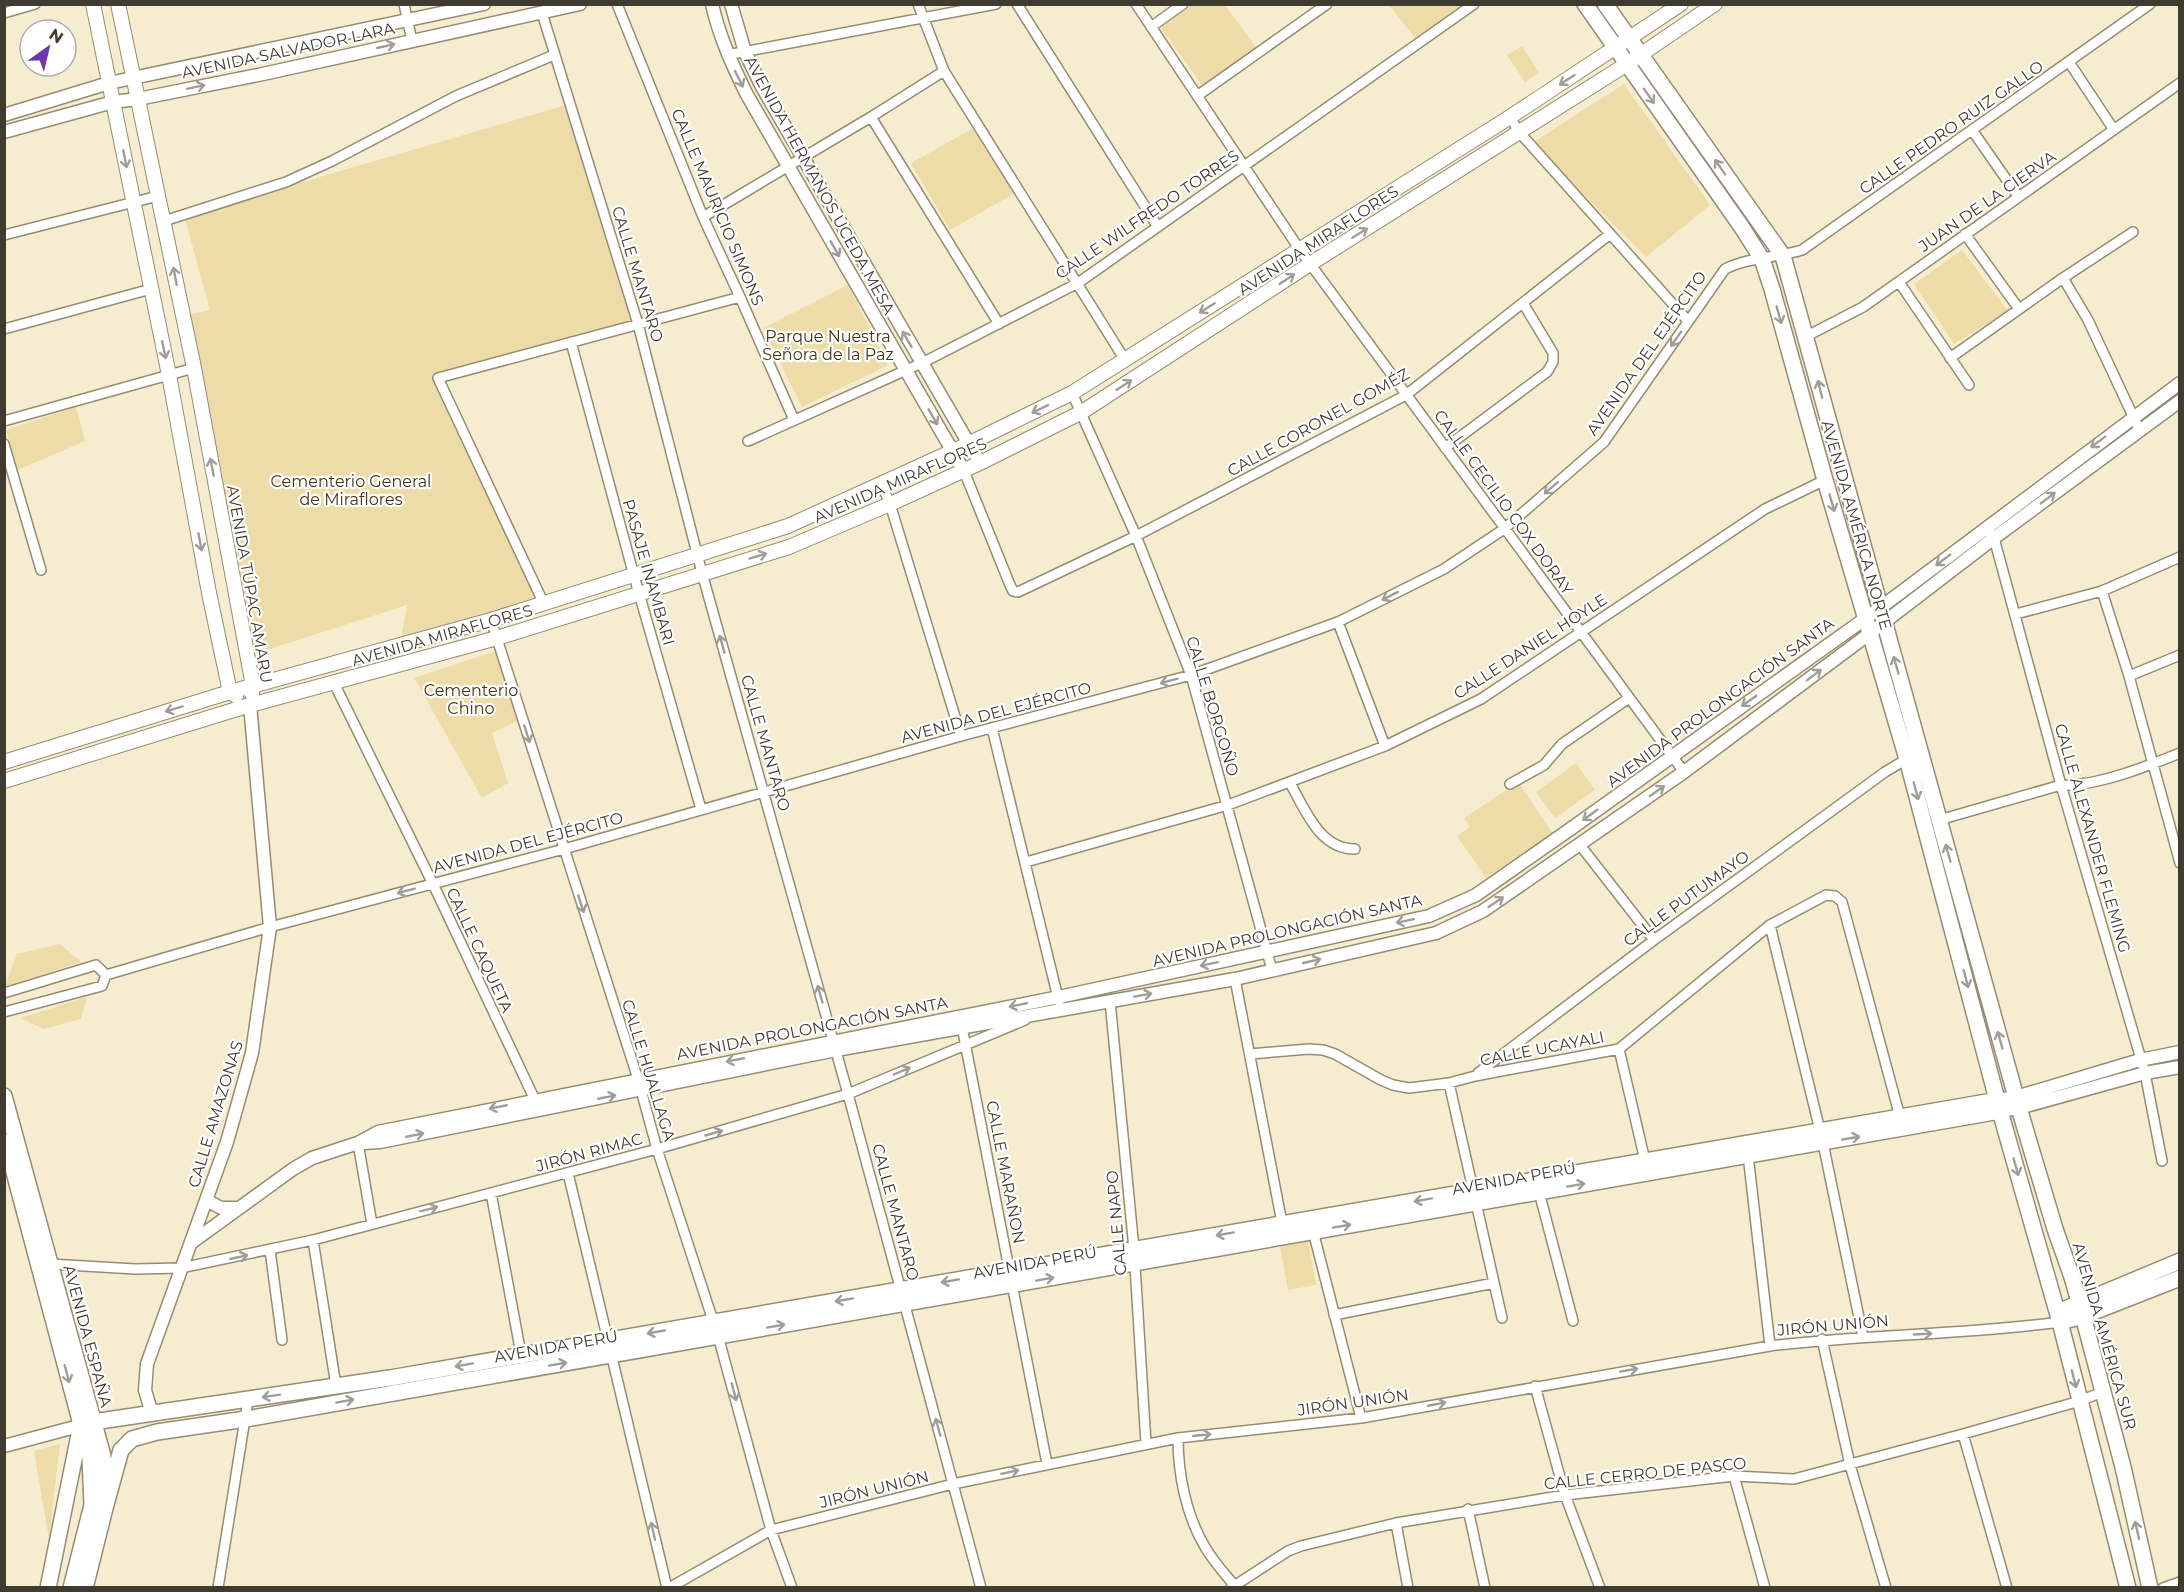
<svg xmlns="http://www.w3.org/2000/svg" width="2184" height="1592" font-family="Montserrat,sans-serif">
<rect width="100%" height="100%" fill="#f6edd0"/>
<!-- green -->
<path fill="#eddca7" d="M1470 4 1419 43 1389 5Z
M1192 5H1225L1258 50 1202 85 1161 28Z
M1522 46 1539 72 1525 82 1507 55Z
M1624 84 1710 205 1646 257 1532 143Z
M570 104 638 324 438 378 544 604 400 645 407 605 257 653 183 316 210 310 184 215 306 181Z
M977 126 1015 193 950 230 911 163Z
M1962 250 2008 311 1954 344 1914 284Z
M848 285 888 365 802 407 763 328Z
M76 407 85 441 18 470 6 430Z
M496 651 517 721 492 733 508 783 482 798 414 678Z
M1576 763 1595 790 1555 818 1536 792Z
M1518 782 1553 834 1486 878 1457 836 1470 827 1464 818Z
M60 944 81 962 5 986 17 954Z
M87 997 81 1019 43 1029 21 1018Z
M1308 1241 1316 1285 1288 1290 1280 1246Z
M60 1444 49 1539 34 1451Z"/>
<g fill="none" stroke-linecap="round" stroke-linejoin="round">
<!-- minor casing -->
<g stroke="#958c72" stroke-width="12">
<path id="minor" d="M404 4 412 41
M617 4 703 217 740 297 794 420
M918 4 944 71 1125 360
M1017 4 1158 227
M1136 4 1300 250 1684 772
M4 13 35 4
M542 13 638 324 702 573 848 1094 981 1588
M1151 27 1183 4
M727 55 996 4
M2069 62 2114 130
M1197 96 1327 4
M871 117 999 324
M1510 117 1519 132 1688 321
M1972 130 2018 196
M703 217 871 117 944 71
M164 221 286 182 332 161 456 96 554 55
M1965 234 2019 309
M4 235 158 196
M2063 278 2088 320 2139 429
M1899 282 1969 385
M4 329 151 289
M1807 336 1863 307 2180 83
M571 342 634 576 701 809
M1950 358 2063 278 2133 232
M1072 393 1136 536 1191 675 1272 970
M4 421 194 368
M748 441 922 363 1078 283 1474 4
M4 444 41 570
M1445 448 1547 372 1553 362V353L1523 303
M964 471 1010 585 1013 591 1018 592 1136 536 1406 395 1610 234
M881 483 890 504 961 736
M1991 534 1994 538 2061 785 2145 1073 2162 1161
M2102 591 2129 676 2180 863
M544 604 438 378 740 297
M2016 614 2102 591 2180 557
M491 620 638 1079 657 1149 718 1336 771 1530 792 1588
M1338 622 1385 746
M2129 676 2180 655
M334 683 433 884 535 1100
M992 728 1059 1002
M1290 783C1305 809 1319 849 1355 849
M1510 784 1544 765 1562 744 1629 698
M1939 820 2061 785C2095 787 2148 766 2180 753
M1580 845 1654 940
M1026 862 1228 805 1385 746 1481 699 1765 509 1825 480
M1770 925 1823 1143 1863 1337
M1235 979 1283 1228
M4 993 96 965 106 975
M1110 1001 1134 1249 1146 1444
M4 1012 102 986 106 975 270 927 564 849 961 736 1191 675 1338 622 1444 569 1504 529 1604 442 1725 269C1749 257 1776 258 1802 250L2150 4
M962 1027 1047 1464
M1619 1049 1646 1165
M1250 1054 1309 1049 1323 1050 1335 1054 1381 1080 1393 1085 1409 1088 1449 1083 1475 1076 1619 1049 1770 925 1826 895 1835 896 1842 902 1900 1117
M1478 1073 1654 940 1885 772 1910 757
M1449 1083 1502 1318
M358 1143 372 1224
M1748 1155 1770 1346
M568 1173 667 1588
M1539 1192 1573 1321
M491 1193 522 1359
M1313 1231 1361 1418
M313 1240 336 1386
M270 1250 282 1340
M50 1264 135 1269 181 1268 313 1240 657 1149 848 1094 1025 1020
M1334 1315 1494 1283
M1822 1339 1850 1465 1886 1588
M1535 1386 1565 1495 1600 1588
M1963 1434 2007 1588
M1178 1438C1178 1474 1186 1515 1205 1547 1213 1561 1224 1573 1234 1585
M1734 1476 1765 1588
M1468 1509 1485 1588
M1396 1523 1408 1588
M218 1588 248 1400
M669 1588 771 1530 953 1484 1178 1438 1361 1418 1770 1346C1867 1334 1964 1335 2060 1322
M1231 1588 1288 1551 1301 1546 1396 1523 1565 1495 1734 1476 1794 1479 1963 1434 2080 1401 2102 1392
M2163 1588 2180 1582"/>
</g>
<!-- tertiary casing -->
<g stroke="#958c72" stroke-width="15">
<path id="tertiary" d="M712 4C719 36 732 64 746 93L964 471
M731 4 745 52 761 85 980 463
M4 115 109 83 484 4
M4 132 113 102 138 99 263 74 580 4
M1998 1100 2016 1097 2140 1060 2180 1052
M2000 1111 2019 1108 2145 1073 2180 1067
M362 1143 380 1142 836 1050 1235 979 1436 933 1483 911 1684 772 1869 634 1994 538 2180 401
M206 1200 221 1208H238
M191 1243 293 1169 312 1158 358 1143 378 1132 1059 997 1429 916 1476 895 1569 830 1880 608 2180 383
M152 1414 145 1390 147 1364 227 1142 252 1053 270 927 250 705
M4 1446 90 1423"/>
</g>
<!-- secondary casing -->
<g stroke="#958c72" stroke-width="16">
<path id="secondary" d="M93 4 169 375 209 593 230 692 236 696
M118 4 194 368 253 686 252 694
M4 762 230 692 491 620 788 526 968 444 1072 393 1510 117 1681 4
M4 781 250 705 497 638 789 547 890 504 980 463 1082 412 1310 264 1627 64 1715 4"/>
</g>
<!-- primary casing -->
<g stroke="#958c72" stroke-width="18">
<path id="primary" d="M1585 4 1741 226 1762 259 1772 289 1825 480 1907 759 2000 1111 2060 1322 2128 1588
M1605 4 1783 256 2019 1108 2055 1229 2072 1277 2083 1316 2123 1467 2150 1588
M4 1096 103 1456 105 1508 85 1588
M6 1142 90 1458 92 1505 71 1588
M2058 1312 2180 1261
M2060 1322 2083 1316 2180 1278
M93 1422 390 1378 1998 1100
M105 1508 121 1450 132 1439 157 1432 246 1419 2000 1111
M48 1588 80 1430"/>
</g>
<!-- minor -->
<use href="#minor" stroke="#fff" stroke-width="9"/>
<!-- tertiary -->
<use href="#tertiary" stroke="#fff" stroke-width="12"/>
<!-- secondary -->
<use href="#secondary" stroke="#fff" stroke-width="14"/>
<!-- primary -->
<use href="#primary" stroke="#fff" stroke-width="15"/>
</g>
<!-- one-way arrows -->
<defs><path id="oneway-shaft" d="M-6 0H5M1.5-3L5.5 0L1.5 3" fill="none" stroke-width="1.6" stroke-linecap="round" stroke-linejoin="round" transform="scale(1.5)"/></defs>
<g stroke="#9f9d98">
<use href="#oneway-shaft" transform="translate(386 46) rotate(-13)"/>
<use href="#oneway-shaft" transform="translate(739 79) rotate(64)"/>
<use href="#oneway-shaft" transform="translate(1567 80) rotate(147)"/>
<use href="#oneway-shaft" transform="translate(196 87) rotate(-12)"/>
<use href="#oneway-shaft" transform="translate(1649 96) rotate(55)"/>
<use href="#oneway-shaft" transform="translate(125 159) rotate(79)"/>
<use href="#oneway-shaft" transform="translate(1720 167) rotate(-125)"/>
<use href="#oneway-shaft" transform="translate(1360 233) rotate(-32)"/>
<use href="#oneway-shaft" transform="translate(835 249) rotate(60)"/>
<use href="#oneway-shaft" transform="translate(175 276) rotate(-101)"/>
<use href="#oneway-shaft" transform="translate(1287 279) rotate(-33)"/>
<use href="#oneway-shaft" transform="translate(1207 308) rotate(148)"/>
<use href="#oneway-shaft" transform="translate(1779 315) rotate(74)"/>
<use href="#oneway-shaft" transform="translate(907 339) rotate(-120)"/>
<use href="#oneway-shaft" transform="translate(1676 339) rotate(125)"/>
<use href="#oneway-shaft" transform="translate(164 350) rotate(78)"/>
<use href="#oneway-shaft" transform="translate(1124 385) rotate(-33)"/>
<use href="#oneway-shaft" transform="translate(1820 389) rotate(-104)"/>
<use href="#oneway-shaft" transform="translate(1040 409) rotate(154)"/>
<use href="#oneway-shaft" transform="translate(933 417) rotate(60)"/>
<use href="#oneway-shaft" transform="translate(2098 442) rotate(143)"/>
<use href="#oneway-shaft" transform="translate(212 467) rotate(-101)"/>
<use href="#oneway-shaft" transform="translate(1551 488) rotate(139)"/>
<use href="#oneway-shaft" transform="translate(2048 498) rotate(-37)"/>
<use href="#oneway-shaft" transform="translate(1832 503) rotate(74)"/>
<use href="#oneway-shaft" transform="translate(200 542) rotate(80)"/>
<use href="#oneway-shaft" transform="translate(758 556) rotate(-17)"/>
<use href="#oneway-shaft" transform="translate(1943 560) rotate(143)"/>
<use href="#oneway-shaft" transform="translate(1390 596) rotate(153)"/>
<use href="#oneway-shaft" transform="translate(722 644) rotate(-106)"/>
<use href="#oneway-shaft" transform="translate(1896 665) rotate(-106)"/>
<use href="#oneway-shaft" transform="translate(1814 675) rotate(-37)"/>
<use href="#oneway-shaft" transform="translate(1169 681) rotate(165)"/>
<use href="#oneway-shaft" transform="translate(1749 701) rotate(145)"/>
<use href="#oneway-shaft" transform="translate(174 709) rotate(163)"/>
<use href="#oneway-shaft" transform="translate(527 734) rotate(72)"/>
<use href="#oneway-shaft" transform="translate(1657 791) rotate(-35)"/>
<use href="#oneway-shaft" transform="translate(1916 791) rotate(75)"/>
<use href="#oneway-shaft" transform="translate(1590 815) rotate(144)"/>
<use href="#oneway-shaft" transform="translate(1948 853) rotate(-106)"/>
<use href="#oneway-shaft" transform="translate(406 891) rotate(165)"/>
<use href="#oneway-shaft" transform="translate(1496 902) rotate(-34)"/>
<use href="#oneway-shaft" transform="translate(581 904) rotate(72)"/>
<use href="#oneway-shaft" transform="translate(1405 921) rotate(168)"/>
<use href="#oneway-shaft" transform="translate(1312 961) rotate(-13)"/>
<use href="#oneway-shaft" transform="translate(1209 964) rotate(168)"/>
<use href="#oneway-shaft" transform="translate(1966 979) rotate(75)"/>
<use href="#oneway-shaft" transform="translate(820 994) rotate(-106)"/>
<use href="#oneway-shaft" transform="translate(1143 995) rotate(-10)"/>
<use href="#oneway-shaft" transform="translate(1018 1005) rotate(169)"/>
<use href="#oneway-shaft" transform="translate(2000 1040) rotate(-106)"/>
<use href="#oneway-shaft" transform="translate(735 1060) rotate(169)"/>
<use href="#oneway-shaft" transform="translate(902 1071) rotate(-23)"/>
<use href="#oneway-shaft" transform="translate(607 1097) rotate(-11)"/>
<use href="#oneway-shaft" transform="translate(498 1107) rotate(169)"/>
<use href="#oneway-shaft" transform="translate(714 1133) rotate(-16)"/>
<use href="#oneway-shaft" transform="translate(415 1135) rotate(-11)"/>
<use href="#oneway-shaft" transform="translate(1851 1138) rotate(-10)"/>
<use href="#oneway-shaft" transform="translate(2016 1167) rotate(74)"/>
<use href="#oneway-shaft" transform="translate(1576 1185) rotate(-10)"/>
<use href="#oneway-shaft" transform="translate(1423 1200) rotate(170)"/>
<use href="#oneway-shaft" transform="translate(429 1209) rotate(-15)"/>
<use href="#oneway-shaft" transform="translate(1342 1226) rotate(-10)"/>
<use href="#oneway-shaft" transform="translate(1225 1234) rotate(170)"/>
<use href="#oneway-shaft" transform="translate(239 1257) rotate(-13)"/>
<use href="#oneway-shaft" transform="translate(1045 1279) rotate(-10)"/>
<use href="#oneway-shaft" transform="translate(950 1281) rotate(170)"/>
<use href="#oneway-shaft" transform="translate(844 1300) rotate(170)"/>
<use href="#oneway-shaft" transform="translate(776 1326) rotate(-10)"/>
<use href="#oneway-shaft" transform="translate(656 1332) rotate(170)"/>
<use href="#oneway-shaft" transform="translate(1923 1334) rotate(-3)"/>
<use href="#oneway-shaft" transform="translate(558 1364) rotate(-10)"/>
<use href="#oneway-shaft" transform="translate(464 1365) rotate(170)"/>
<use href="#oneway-shaft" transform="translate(1629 1370) rotate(-10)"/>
<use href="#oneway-shaft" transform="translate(67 1374) rotate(75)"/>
<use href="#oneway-shaft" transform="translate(2074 1379) rotate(76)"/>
<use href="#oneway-shaft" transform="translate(734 1392) rotate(75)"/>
<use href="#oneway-shaft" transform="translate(271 1396) rotate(171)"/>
<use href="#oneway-shaft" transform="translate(345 1401) rotate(-10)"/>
<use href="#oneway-shaft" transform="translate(1437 1404) rotate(-11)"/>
<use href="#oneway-shaft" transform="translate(938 1427) rotate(-105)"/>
<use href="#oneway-shaft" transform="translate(1202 1435) rotate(-6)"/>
<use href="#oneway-shaft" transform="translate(1010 1472) rotate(-12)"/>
<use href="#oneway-shaft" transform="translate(2137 1530) rotate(-103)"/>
<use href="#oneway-shaft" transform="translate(653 1531) rotate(-103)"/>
</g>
<g text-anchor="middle" stroke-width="4.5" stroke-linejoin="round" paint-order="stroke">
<!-- street labels -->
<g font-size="16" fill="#3f3b30" stroke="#fff">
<text transform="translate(288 50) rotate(-12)" y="6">AVENIDA SALVADOR LARA</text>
<text transform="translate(1951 127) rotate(-35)" y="6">CALLE PEDRO RUIZ GALLO</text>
<text transform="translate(820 185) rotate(61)" y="6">AVENIDA HERMANOS UCEDA MESA</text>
<text transform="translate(1987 201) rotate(-35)" y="6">JUAN DE LA CIERVA</text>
<text transform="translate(718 207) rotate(67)" y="6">CALLE MAURICIO SIMONS</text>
<text transform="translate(1147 214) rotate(-34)" y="6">CALLE WILFREDO TORRES</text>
<text transform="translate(1318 240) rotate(-33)" y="6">AVENIDA MIRAFLORES</text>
<text transform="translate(638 274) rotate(73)" y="6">CALLE MANTARO</text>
<text transform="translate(1646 353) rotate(-55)" y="6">AVENIDA DEL EJÉRCITO</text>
<text transform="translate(1318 422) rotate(-29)" y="6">CALLE CORONEL GOMÉZ</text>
<text transform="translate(900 480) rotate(-24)" y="6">AVENIDA MIRAFLORES</text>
<text transform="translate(1504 502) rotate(54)" y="6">CALLE CECILIO COX DORAY</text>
<text transform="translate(1857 525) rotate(74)" y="6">AVENIDA AMÉRICA NORTE</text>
<text transform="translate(649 572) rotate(74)" y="6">PASAJE INAMBARI</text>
<text transform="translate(250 584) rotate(80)" y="6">AVENIDA TÚPAC AMARU</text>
<text transform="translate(442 635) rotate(-16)" y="6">AVENIDA MIRAFLORES</text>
<text transform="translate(1530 646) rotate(-33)" y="6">CALLE DANIEL HOYLE</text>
<text transform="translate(1720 702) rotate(-36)" y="6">AVENIDA PROLONGACIÓN SANTA</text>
<text transform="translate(1213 706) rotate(73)" y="6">CALLE BORGOÑO</text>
<text transform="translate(996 712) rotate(-15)" y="6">AVENIDA DEL EJÉRCITO</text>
<text transform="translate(766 743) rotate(74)" y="6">CALLE MANTARO</text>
<text transform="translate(2093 838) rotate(74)" y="6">CALLE ALEXANDER FLEMING</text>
<text transform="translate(528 842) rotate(-15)" y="6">AVENIDA DEL EJÉRCITO</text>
<text transform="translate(1686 898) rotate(-36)" y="6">CALLE PUTUMAYO</text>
<text transform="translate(1287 930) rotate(-13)" y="6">AVENIDA PROLONGACIÓN SANTA</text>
<text transform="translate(480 950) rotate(65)" y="6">CALLE CAQUETA</text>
<text transform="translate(812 1028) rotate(-11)" y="6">AVENIDA PROLONGACIÓN SANTA</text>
<text transform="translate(1542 1048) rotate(-11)" y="6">CALLE UCAYALI</text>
<text transform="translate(649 1070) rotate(73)" y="6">CALLE HUALLAGA</text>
<text transform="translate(215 1114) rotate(-73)" y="6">CALLE AMAZONAS</text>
<text transform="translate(589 1152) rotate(-15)" y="6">JIRÓN RIMAC</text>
<text transform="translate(1006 1172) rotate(79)" y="6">CALLE MARAÑON</text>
<text transform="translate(1514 1178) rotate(-10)" y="6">AVENIDA PERÚ</text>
<text transform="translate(896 1212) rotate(75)" y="6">CALLE MANTARO</text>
<text transform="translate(1116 1223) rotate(-95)" y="6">CALLE NAPO</text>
<text transform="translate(1035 1262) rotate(-10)" y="6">AVENIDA PERÚ</text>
<text transform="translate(1833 1325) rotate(-5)" y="6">JIRÓN UNIÓN</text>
<text transform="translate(88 1336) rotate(75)" y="6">AVENIDA ESPAÑA</text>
<text transform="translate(2105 1336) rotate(74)" y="6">AVENIDA AMÉRICA SUR</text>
<text transform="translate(556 1346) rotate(-10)" y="6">AVENIDA PERÚ</text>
<text transform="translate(1353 1402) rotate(-8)" y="6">JIRÓN UNIÓN</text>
<text transform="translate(1645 1473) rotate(-6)" y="6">CALLE CERRO DE PASCO</text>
<text transform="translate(874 1489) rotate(-14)" y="6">JIRÓN UNIÓN</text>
</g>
<!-- park labels -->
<g font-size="16" fill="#403512" stroke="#fff">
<text x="828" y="342">Parque Nuestra<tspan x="828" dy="18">Señora de la Paz</tspan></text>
<text x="351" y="487">Cementerio General<tspan x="351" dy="18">de Miraflores</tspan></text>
<text x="471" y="696">Cementerio<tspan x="471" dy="18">Chino</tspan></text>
</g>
</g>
<!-- border -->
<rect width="2184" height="1592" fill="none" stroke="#3f3b30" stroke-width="12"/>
<!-- north arrow -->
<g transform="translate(48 48) rotate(34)"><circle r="28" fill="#ffffff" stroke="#b2b1ac" stroke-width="1.5"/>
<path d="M0-4.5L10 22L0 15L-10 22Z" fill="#7137ad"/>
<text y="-9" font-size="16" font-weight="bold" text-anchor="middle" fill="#3f3b30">N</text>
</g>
</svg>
